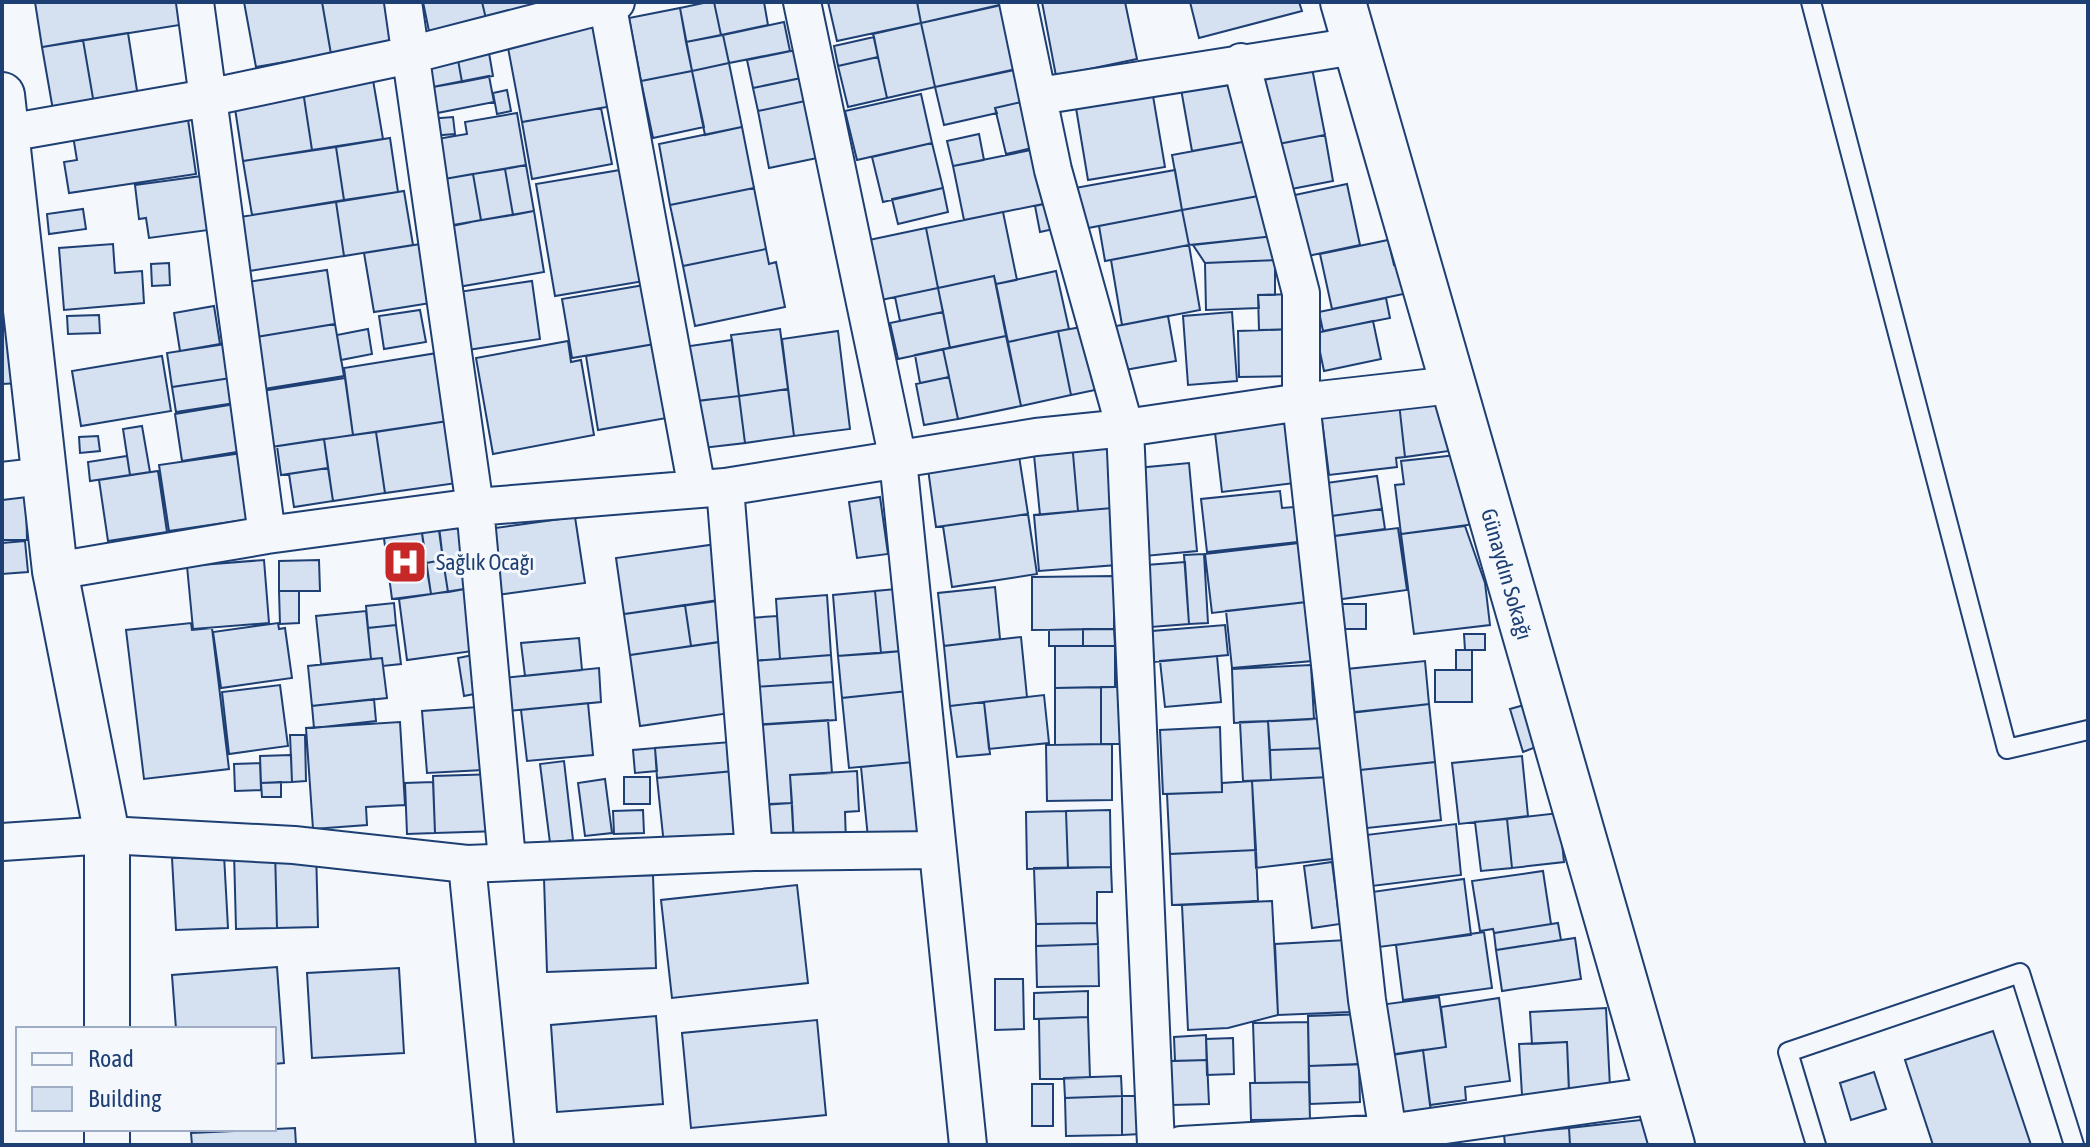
<svg xmlns="http://www.w3.org/2000/svg" width="2090" height="1147" font-family="'Asap Condensed',sans-serif">
<rect width="100%" height="100%" fill="#f4f7fb"/>
<!-- building -->
<path fill="#d5e0f0" stroke="#1d3f73" stroke-width="2" d="M35 2H189L192 23 42 47Z
M244 2H322L331 54 256 67Z
M322 2H395L402 41 331 54Z
M423 2H482L487 23 430 36Z
M482 2H548L487 23Z
M708 2H714L721 35 686 42 680 8Z
M714 2H764L768 25 721 35Z
M828 2H917L921 23 837 41Z
M917 2H1007L1008 3 921 23Z
M1015 2 1029 66 935 87 921 23Z
M1042 2H1125L1137 59 1056 76Z
M1190 2H1299L1302 11 1199 38Z
M680 8 692 71 641 81 629 18Z
M603 19 618 105 522 122 506 37Z
M784 22 790 51 729 63 723 35Z
M921 23 935 87 887 98 873 34Z
M128 33 138 97 94 104 83 40Z
M723 35 729 63 692 71 686 42Z
M874 37 878 57 838 66 834 46Z
M83 40 94 104 53 110 42 47Z
M801 49 806 77 753 88 747 60Z
M489 53 493 76 462 82 458 60Z
M878 57 887 98 848 107 838 66Z
M458 60 462 82 427 88 423 66Z
M729 63 742 127 705 135 692 71Z
M1312 68 1325 135 1273 145 1260 77Z
M1019 69 1026 101 995 108 997 113 944 125 935 87Z
M692 71 704 127 653 138 641 81Z
M489 76 494 102 432 114 427 88Z
M806 77 810 100 758 111 753 88Z
M1236 78 1248 141 1192 151 1181 89Z
M373 80 383 139 312 150 303 91Z
M507 90 511 111 497 114 493 93Z
M1152 90 1165 167 1088 180 1075 102Z
M303 91 312 150 243 161 234 102Z
M921 94 932 143 857 160 845 111Z
M810 100 822 157 769 168 758 111Z
M1026 101 1036 147 1006 154 995 108Z
M186 106 196 174 69 193 64 162 77 160 73 136Z
M601 108 612 164 532 179 522 122Z
M517 113 526 165 444 179 437 139 467 134 465 122Z
M453 117 455 134 430 136 428 119Z
M742 127 754 188 670 205 659 144Z
M979 134 984 160 953 166 947 141Z
M1325 135 1333 181 1281 191 1273 145Z
M390 138 398 192 344 200 336 147Z
M1248 141 1258 196 1182 210 1172 155Z
M932 143 943 188 883 202 872 157Z
M336 147 344 200 252 215 243 161Z
M1031 150 1053 202 964 220 953 166Z
M526 165 534 211 513 215 505 169Z
M505 169 513 215 481 220 473 174Z
M626 169 644 281 555 296 536 184Z
M1175 170 1182 210 1083 229 1075 188Z
M473 174 481 220 452 226 444 179Z
M209 175 216 229 149 238 146 218 139 219 135 185Z
M1347 184 1360 245 1303 257 1290 196Z
M754 188 766 249 683 266 670 205Z
M943 188 948 212 898 224 892 199Z
M404 191 413 245 344 256 336 202Z
M1264 195 1275 236 1189 245 1182 210Z
M336 202 344 256 249 271 240 217Z
M1053 202 1058 228 1040 232 1035 206Z
M83 209 86 229 49 234 47 214Z
M1182 210 1189 245 1105 261 1099 226Z
M534 211 544 272 458 287 447 226Z
M1003 212 1017 280 996 284 994 276 938 288 926 228Z
M926 228 938 288 881 300 869 240Z
M1275 236V260L1205 263 1193 245Z
M1388 240 1394 265 1401 263 1408 293 1332 309 1320 254Z
M433 242 443 301 374 312 364 253Z
M113 244 115 273 142 271 144 303 64 310 59 248Z
M1189 245 1200 310 1122 325 1111 260Z
M766 249 769 264 776 262 785 307 695 326 683 266Z
M1275 260V295H1258L1259 308 1206 310 1205 263Z
M169 263 170 285 152 286 151 264Z
M327 270 335 324 256 337 247 282Z
M1056 271 1069 329 1008 342 996 284Z
M994 276 1006 336 950 348 938 288Z
M532 281 540 339 461 351 452 293Z
M656 283 666 342 572 358 562 299Z
M938 288 943 312 900 321 895 297Z
M2 291 21 383 2 384Z
M1295 294 1296 329 1259 330 1258 295Z
M1386 298 1390 318 1323 331 1319 312Z
M214 306 220 344 180 351 174 313Z
M420 310 426 342 384 349 379 316Z
M943 312 950 348 898 359 890 323Z
M1232 312 1237 381 1188 385 1183 316Z
M99 315 100 333 68 334 67 316Z
M1168 316 1176 361 1119 371 1111 327Z
M1373 321 1381 359 1324 371 1316 333Z
M335 324 344 376 264 389 256 337Z
M1082 327 1095 390 1071 395 1058 331Z
M368 329 372 354 341 360 337 335Z
M780 329 788 389 739 396 731 335Z
M1296 329 1297 376 1239 377 1238 331Z
M838 331 850 429 794 436 782 339Z
M1058 331 1071 395 1021 406 1008 342Z
M1006 336 1021 406 958 419 943 349Z
M732 340 739 396 691 402 683 347Z
M568 341 571 362 581 360 594 435 493 454 476 358Z
M666 342 678 416 598 430 586 356Z
M232 343 237 377 172 387 167 353Z
M943 349 949 377 920 383 915 355Z
M437 353 448 421 353 435 344 368Z
M162 356 171 411 81 426 72 371Z
M244 376 248 401 176 412 172 387Z
M949 377 958 419 924 425 916 384Z
M345 378 353 435 271 447 262 391Z
M788 389 794 436 745 443 739 396Z
M739 396 745 443 694 449 688 402Z
M1442 398 1449 451 1405 457 1399 403Z
M241 403 249 450 182 461 175 414Z
M1399 403 1405 457 1396 458 1397 467 1329 475 1321 413Z
M1295 415 1303 482 1222 492 1214 424Z
M448 421 457 483 385 493 376 432Z
M142 426 150 472 130 475 123 429Z
M376 432 385 493 333 501 324 439Z
M98 436 100 451 80 453 79 437Z
M1118 438 1124 507 1078 511 1072 442Z
M324 439 328 468 281 475 277 446Z
M1072 442 1078 511 1040 515 1033 445Z
M249 452 258 518 169 531 159 465Z
M1466 454 1475 524 1401 534 1395 485 1404 484 1401 461Z
M127 456 130 475 90 481 88 462Z
M1019 456 1028 514 936 527 928 469Z
M1189 463 1197 551 1145 556 1137 468Z
M328 468 333 501 294 507 289 474Z
M158 471 167 532 108 541 99 480Z
M1377 476 1382 509 1317 518 1312 485Z
M1280 491 1282 508 1294 507 1298 542 1207 552 1201 499Z
M26 492 27 540H2V493Z
M880 497 888 554 857 558 849 502Z
M1112 508 1117 565 1039 571 1034 515Z
M1382 509 1385 529 1319 538 1317 518Z
M1028 514 1037 574 952 587 943 526Z
M575 517 585 583 489 596 481 530Z
M438 523 443 560 426 563 421 526Z
M462 523 467 557 443 560 439 526Z
M421 526 431 594 392 599 383 531Z
M1465 526 1485 583 1490 625 1414 634 1401 534Z
M1398 528 1407 590 1328 601 1319 538Z
M25 541 28 572 2 574V543Z
M724 543 732 599 624 614 616 558Z
M1299 543 1306 602 1212 613 1205 554Z
M1204 554 1208 623 1189 624 1184 555Z
M467 557 471 588 448 592 443 560Z
M264 560 269 623 193 629 187 566Z
M319 560 320 591H279V561Z
M443 560 448 592 431 594 426 563Z
M1185 562 1189 624 1151 627 1146 565Z
M1114 576V629L1032 630V577Z
M995 587 1000 639 944 646 938 593Z
M471 588 480 650 407 660 399 599Z
M907 588 913 650 881 653 875 591Z
M279 591H299V623L280 624Z
M875 591 881 653 838 656 833 595Z
M827 595 831 655 780 659 776 599Z
M726 599 732 640 691 646 685 605Z
M1306 602 1312 661 1232 668 1226 611Z
M394 603 396 625 368 628 366 606Z
M1329 604H1366V629H1329Z
M685 605 691 646 630 655 624 614Z
M366 611 371 659 321 664 316 616Z
M777 616 780 659 752 661 750 618Z
M191 623 192 630 212 628 229 769 144 779 126 630Z
M278 623 279 629 285 628 292 678 221 688 213 632Z
M396 625 401 664 383 666 382 658 371 659 368 628Z
M1225 625 1228 655 1154 662 1152 631Z
M1083 629V646H1049V630Z
M1083 629H1114L1115 646H1083Z
M1464 634H1485V650H1465Z
M1021 637 1027 697 950 706 944 646Z
M579 638 582 670 525 676 521 643Z
M727 641 737 712 640 726 630 655Z
M1055 646H1115V687L1055 688Z
M913 650 917 690 842 698 838 656Z
M1456 650H1472V670H1456Z
M478 654 484 692 464 696 458 658Z
M831 655 833 682 754 687 752 661Z
M1217 656 1221 702 1165 707 1160 661Z
M382 658 387 698 312 706 308 666Z
M1425 661 1429 704 1342 714 1337 670Z
M1311 665 1314 719 1234 723 1232 669Z
M599 668 601 702 508 711 504 678Z
M1435 670H1472V702H1435Z
M833 682 836 720 757 725 754 687Z
M280 685 288 746 229 754 222 692Z
M1101 687H1121V744H1101Z
M1101 687V744L1055 745V688Z
M917 690 924 761 849 768 842 698Z
M1044 695 1049 743 989 749 984 702Z
M374 699 376 721 314 728 312 706Z
M984 702 990 754 957 757 950 706Z
M588 703 593 755 527 761 521 710Z
M1429 704 1435 762 1351 771 1346 713Z
M1524 705 1536 747 1523 752 1510 709Z
M478 707 483 770 427 773 422 711Z
M1327 718 1328 748 1270 750 1268 721Z
M828 720 832 773 790 775 792 803 769 804 767 785 755 786 751 725Z
M1268 721 1271 780 1243 781 1240 722Z
M400 722 405 805 366 807 367 825 313 829 306 728Z
M1220 727 1222 792 1163 794 1160 730Z
M290 735H305L306 781 292 782Z
M731 742 734 771 657 778 655 748Z
M1112 744V800L1047 801 1046 745Z
M655 748 657 771 635 773 633 750Z
M1328 748 1329 777 1271 780 1270 750Z
M291 755 292 782 261 783 260 756Z
M1522 756 1528 816 1459 824 1452 763Z
M564 761 573 840 550 843 540 764Z
M924 761 931 832 868 838 861 767Z
M1435 762 1441 820 1358 829 1351 771Z
M260 763 261 790 235 791 234 764Z
M734 771 740 838 664 845 657 778Z
M857 771 859 811 845 812 846 842 794 845 790 775Z
M498 774 500 831 435 833 433 776Z
M624 777H650V804H624Z
M1329 777 1332 859 1256 868 1252 781Z
M605 779 612 833 585 836 578 783Z
M1252 781 1256 850 1170 854 1167 794 1222 792V783Z
M281 782V797H262L261 783Z
M433 782 435 833 407 834 405 783Z
M792 803 794 845 765 847 762 805Z
M643 810 644 833 614 834 613 811Z
M1110 810 1111 867 1068 868 1066 811Z
M1066 811 1068 868 1027 869 1026 812Z
M1559 813 1564 862 1512 868 1507 819Z
M1507 819 1512 868 1481 871 1475 822Z
M1456 824 1461 875 1372 886 1366 835Z
M316 849 318 927 277 928 275 850Z
M275 850 277 928 236 929 234 852Z
M1256 850 1258 901 1172 905 1170 854Z
M224 855 228 928 176 930 172 858Z
M1332 862 1340 924 1312 928 1304 866Z
M1111 867 1112 892H1097V923L1036 924 1034 868Z
M1543 871 1551 924 1494 933 1493 929 1480 931 1472 881Z
M653 875 656 968 547 972 544 878Z
M1464 879 1471 935 1379 947 1372 892Z
M797 885 808 983 672 998 661 900Z
M1272 901 1278 1015 1228 1028 1188 1030 1182 905Z
M1097 923 1098 944 1036 946V924Z
M1558 923 1561 940 1496 950 1494 933Z
M1484 932 1492 988 1403 1000 1396 945Z
M1575 938 1581 979 1502 991 1496 950Z
M1347 940 1351 1012 1278 1015 1275 944Z
M1098 944 1099 986 1037 987 1036 946Z
M277 967 284 1063 274 1064V1029H176L172 975Z
M399 968 404 1053 312 1058 307 973Z
M995 979H1023L1024 1029 995 1030Z
M1088 991V1017L1034 1019V993Z
M1439 997 1446 1047 1378 1057 1372 1006Z
M1499 998 1510 1081 1465 1087 1466 1100 1430 1105 1423 1050 1446 1047 1441 1007Z
M1606 1008 1610 1087 1569 1089 1567 1042 1532 1044 1530 1012Z
M1368 1014 1369 1064 1309 1066 1308 1016Z
M656 1016 663 1104 557 1112 551 1025Z
M1088 1017 1090 1078 1040 1079 1039 1019Z
M817 1020 826 1115 691 1128 682 1033Z
M1308 1022 1309 1082 1255 1083 1253 1023Z
M1993 1031 2031 1145H1933L1905 1060Z
M1206 1035 1207 1060 1175 1061 1174 1037Z
M1233 1038 1234 1074 1207 1075 1206 1039Z
M1567 1042 1569 1093 1522 1095 1519 1044Z
M1423 1050 1431 1111 1396 1116 1388 1055Z
M1207 1060 1209 1104 1172 1105 1170 1061Z
M1359 1064 1360 1102 1310 1104 1309 1066Z
M1874 1072 1886 1109 1851 1120 1840 1083Z
M1121 1076 1122 1096 1065 1098 1064 1078Z
M1309 1082 1310 1119 1251 1120 1250 1083Z
M1032 1084H1053V1126H1032Z
M1122 1096H1140L1141 1134 1122 1135Z
M1122 1096V1135L1066 1136 1065 1098Z
M1650 1119 1653 1145H1570L1569 1128Z
M295 1128 296 1145H192L191 1133Z
M1569 1128 1570 1145H1505L1504 1134Z"/>
<g fill="none" stroke-linecap="round" stroke-linejoin="round">
<!-- service casing -->
<g stroke="#1d3f73" stroke-width="22">
<path id="service" d="M1811 2 2007 749 2088 730
M1816 1145 1788 1052 2020 973 2074 1145"/>
</g>
<!-- minor casing -->
<g stroke="#1d3f73" stroke-width="40">
<path id="minor" d="M195 2 267 535
M403 2 475 507 507 860
M607 2 697 489
M802 2 898 460 968 1145
M1018 2 1053 170 1125 428 1156 1145
M1241 62 1301 293V402L1367 1000 1388 1133
M1039 96 1355 46
M2 134 207 98 410 55 616 2
M2 481 44 476
M725 487 754 852
M55 571 267 535 475 507 725 487 1036 437 1125 428 1301 402 1452 385
M2 842 107 835 294 845 467 864 754 852 937 850
M467 864 495 1145
M1181 1145 1388 1133 1657 1095"/>
</g>
<!-- tertiary casing -->
<g stroke="#1d3f73" stroke-width="48">
<path id="tertiary" d="M1343 2 1672 1145
M2 95 55 571 107 835V1029
M107 1129V1145"/>
</g>
<!-- service -->
<use href="#service" stroke="#f4f7fb" stroke-width="18"/>
<!-- minor -->
<use href="#minor" stroke="#f4f7fb" stroke-width="36"/>
<!-- tertiary -->
<use href="#tertiary" stroke="#f4f7fb" stroke-width="44"/>
</g>
<!-- icons -->
<defs>
<g id="hospital-square" transform="scale(2.3)"><rect x="-9" y="-9" width="18" height="18" rx="4" fill="#c62828" stroke="#f4f7fb"/><path d="M-5-5h3v3.5h4V-5h3V5h-3V1.5h-4V5h-3Z" fill="#fff"/></g>
</defs>
<g fill-rule="evenodd">
<use href="#hospital-square" x="405" y="562"/>
</g>
<g text-anchor="middle" stroke-width="6" stroke-linejoin="round" paint-order="stroke">
<!-- poi labels -->
<g font-size="22" fill="#1d3f73" stroke="#f4f7fb" text-anchor="start">
<text x="436" y="570">Sağlık Ocağı</text>
</g>
<!-- street labels -->
<g font-size="22" fill="#1d3f73" stroke="#f4f7fb">
<text transform="translate(1507 574) rotate(74)" y="8">Günaydın Sokağı</text>
</g>
</g>
<!-- border -->
<rect width="2090" height="1147" fill="none" stroke="#1d3f73" stroke-width="8"/>
<!-- legend -->
<rect x="16" y="1027" width="260" height="104" fill="#f4f7fb" stroke="#9eadc5" stroke-width="2"/>
<rect x="32" y="1053" width="40" height="12" fill="#f4f7fb" stroke="#9eadc5" stroke-width="2"/>
<text x="88" y="1067" font-size="24" fill="#1d3f73">Road</text>
<rect x="32" y="1087" width="40" height="24" fill="#d5e0f0" stroke="#9eadc5" stroke-width="2"/>
<text x="88" y="1107" font-size="24" fill="#1d3f73">Building</text>
</svg>
